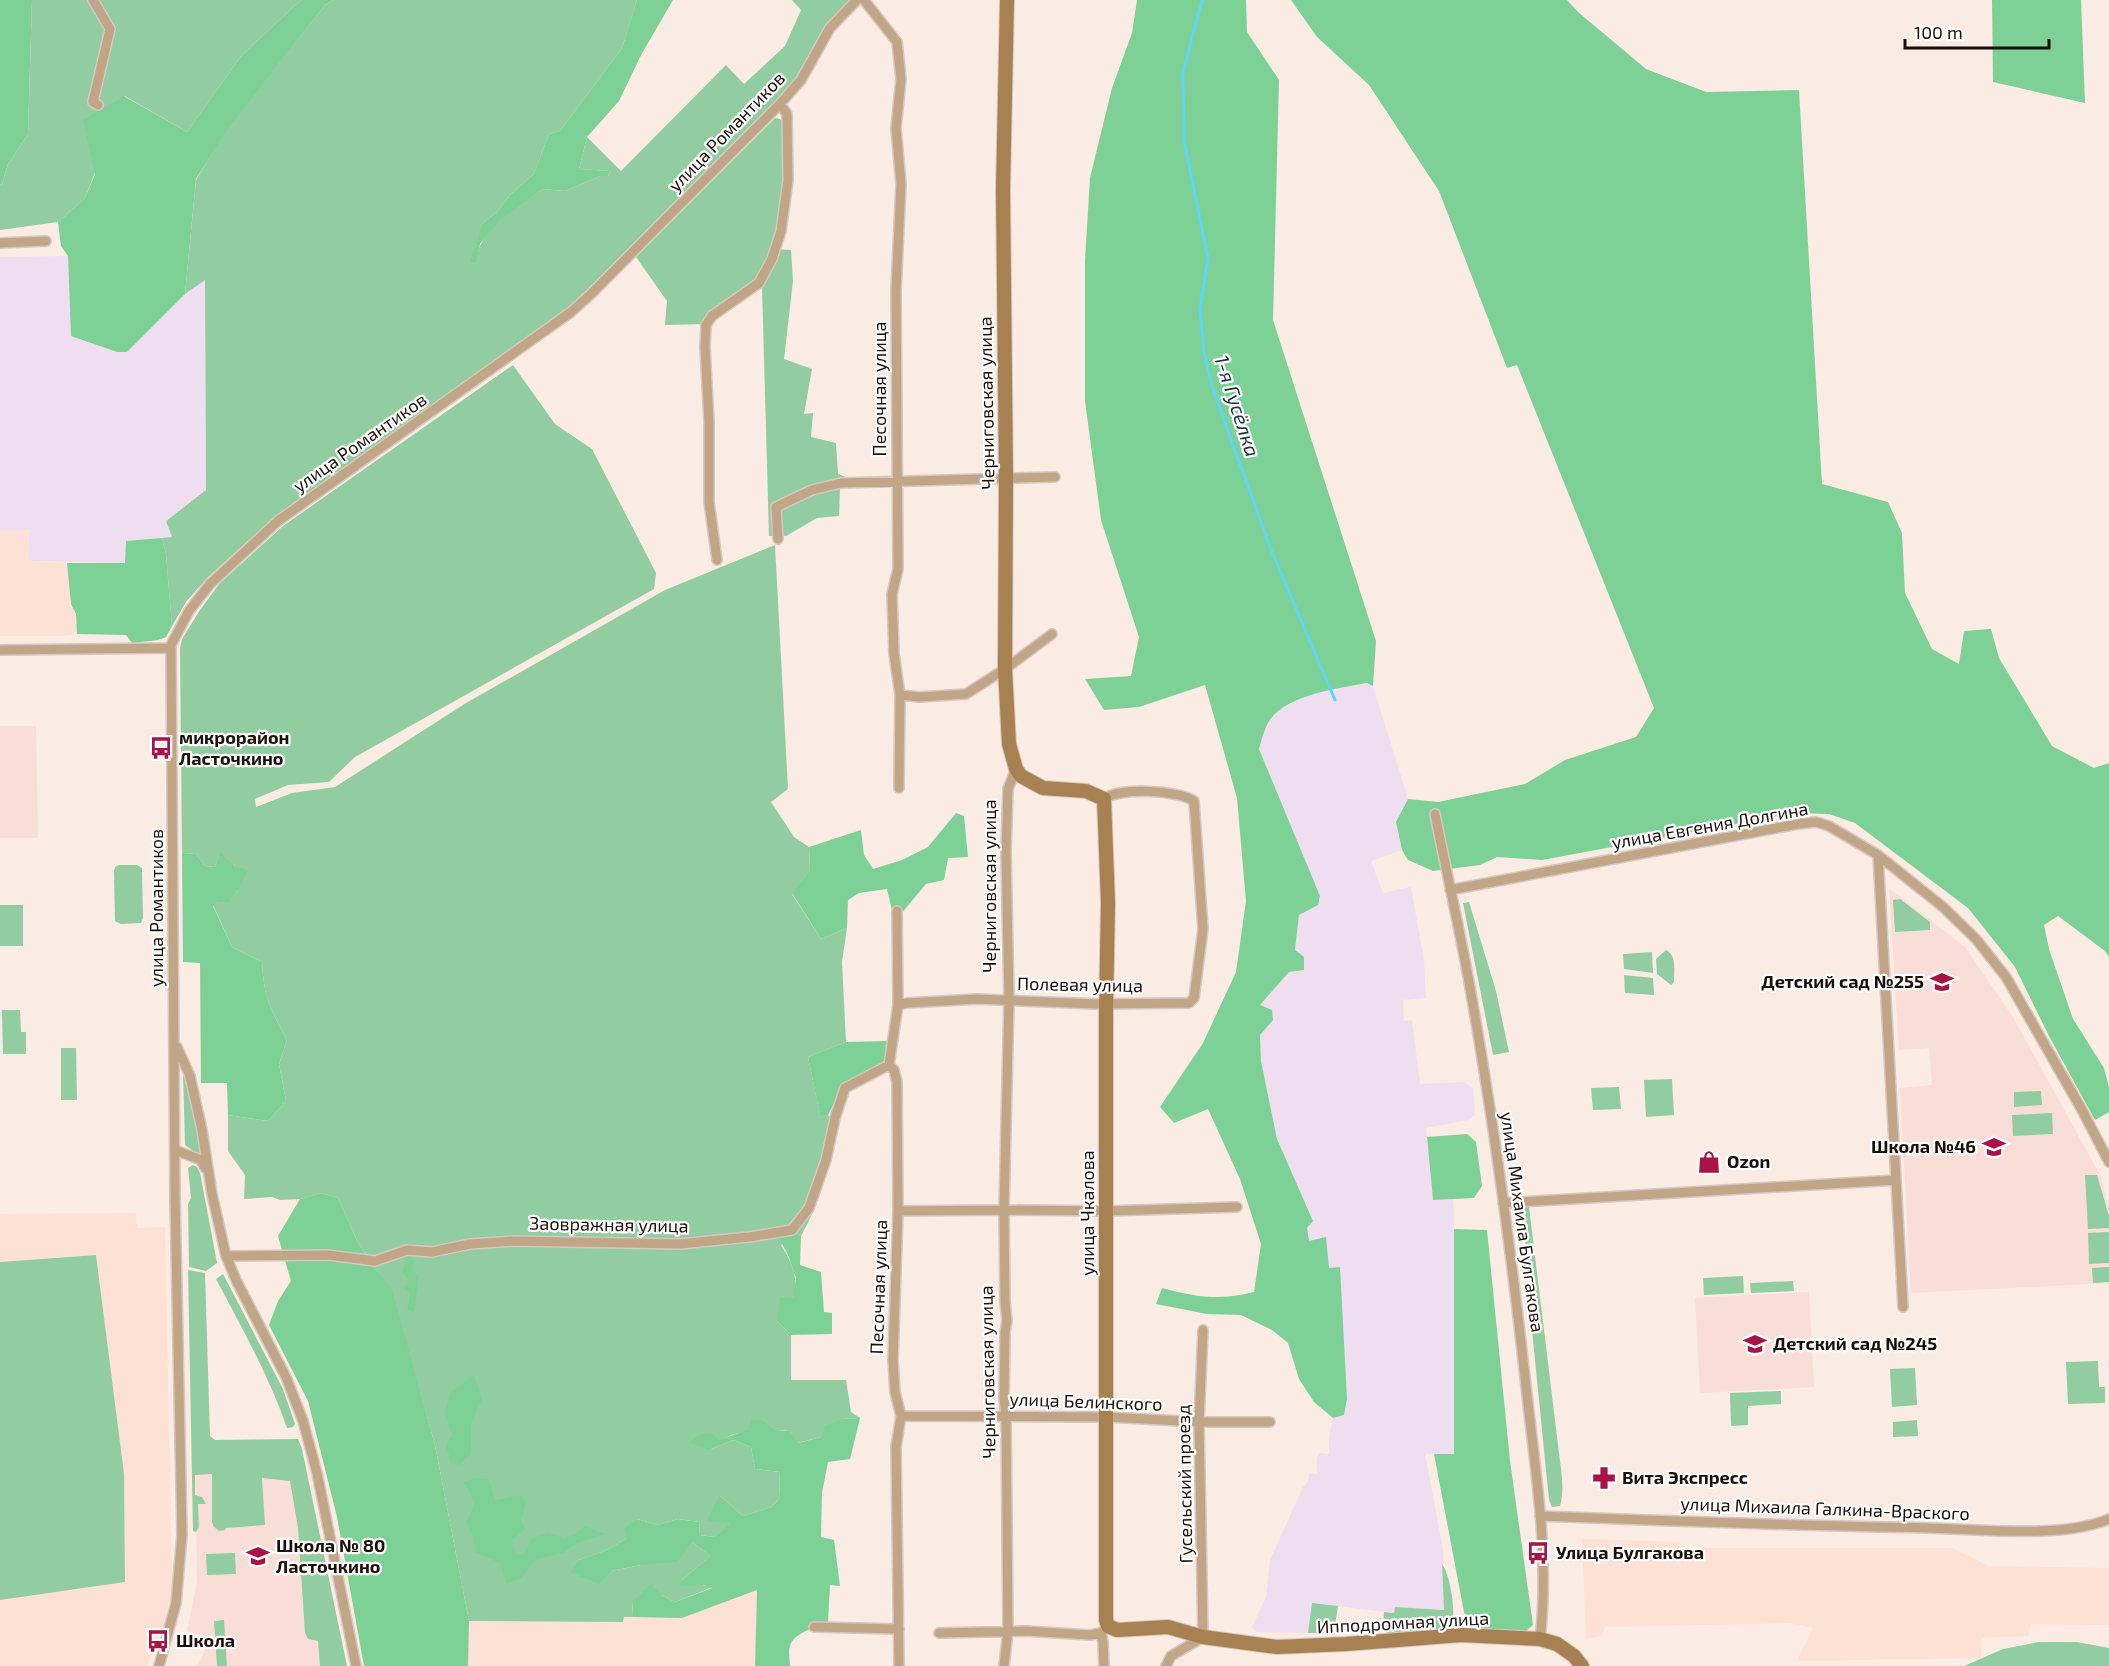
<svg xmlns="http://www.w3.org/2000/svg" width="2109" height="1666" font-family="'Exo 2',sans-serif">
<rect width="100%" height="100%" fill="#faebe3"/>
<!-- commercial -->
<path fill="#efdef0" d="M68 256 71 336 127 352 185 294 205 279 206 490 166 521 172 538 126 563 28 561 29 530 0 531V257Z
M1367 683 1373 686 1408 799 1396 822 1402 850 1371 861 1383 893 1411 887 1424 961 1426 998 1403 1000 1404 1021 1412 1020 1420 1084 1464 1082 1473 1088 1475 1115 1468 1120 1426 1128 1433 1200 1453 1199 1454 1210V1455L1425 1454 1443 1549 1444 1610 1395 1607 1394 1613 1313 1603 1308 1633 1258 1632 1255 1631 1252 1627 1266 1597 1270 1560 1303 1487 1308 1482 1309 1474H1317V1458L1320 1453 1329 1454V1437L1333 1418 1344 1415 1340 1267 1329 1269 1309 1241 1307 1228 1313 1221 1277 1139 1261 1061 1259 1006 1289 971 1295 950 1299 914 1318 905 1320 896 1259 749 1266 725 1281 708 1309 695Z"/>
<!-- built -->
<path fill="#fde1d4" d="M29 529 28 561 67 563 71 604 76 614 77 634 65 636H0V531Z
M136 1213 137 1228 165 1227 172 1583 164 1627 160 1628 147 1666H0V1600L125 1582 124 1474 95 1255 0 1262V1214Z
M1582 1539 1680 1542 1681 1548H1952L1989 1566 2107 1568 2109 1566V1625L2031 1624 2028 1636 1982 1638 1981 1658 1797 1661 1813 1628 1790 1623 1605 1627 1602 1636 1586 1639Z
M757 1590 755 1666H468L469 1621 623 1622V1617L682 1618Z"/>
<!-- education -->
<path fill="#f8ded7" d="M0 726H36L38 838H0Z
M1889 888 1965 947 2013 1017 2100 1175 2109 1208V1283L1911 1293 1900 1088 1932 1085 1929 1048 1899 1050Z
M1809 1292 1814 1387 1700 1393 1695 1298Z
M298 1444 343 1666H198L209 1640 187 1631 197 1581 195 1447Z"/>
<!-- green -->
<path fill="#92cda2" d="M32 0H301L241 56 187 132 125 96 85 198 58 222 0 230V185L2 184 8 164 28 134Z
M333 0H637L622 48 560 131 549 134 534 174 511 194 497 212 482 224 476 263C477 257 478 249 481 244 492 219 522 204 543 189L565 191 600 176H608L610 171 579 169 587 137 621 171 726 65 744 84 785 46 801 10 792 0H852L789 90 569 308 275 517 208 577 186 602 172 626 166 554 162 538 172 537 166 521 206 490 205 280 185 294 196 180 226 130 325 5Z
M775 118 780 119 783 122 786 181 772 249 791 250 793 281 784 359 812 369 804 414 813 413 811 437 836 443 838 474 848 478V484L840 489 839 516 817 518 786 536H769L762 287 705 324 665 325 667 301 636 257Z
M513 365 555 424 592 449 656 573 654 589 355 757 329 782 288 785 255 799 256 807 292 793 335 787 466 703 665 590 775 545 788 789 771 802 794 837 809 847 810 870 792 894 821 939 847 928 842 962 846 1042 808 1057 820 1114 828 1115 838 1125C830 1163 821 1201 801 1236L793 1232 781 1245C791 1260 800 1280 793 1298 790 1306 782 1314 777 1321L791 1335V1380H846L851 1412 860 1418 842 1419 821 1437 797 1443 790 1431C762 1429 729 1428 709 1450L733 1440 751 1447 755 1469 780 1472 779 1499 771 1507 743 1516 719 1495 732 1523 714 1537 700 1535 699 1522 678 1519 658 1525 637 1519 627 1538 607 1550 579 1560 611 1571 641 1565 692 1542 710 1556 681 1581 713 1587 675 1602 661 1595 633 1601 632 1617H624L623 1622 469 1621 435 1445 391 1289 373 1266 357 1241 338 1198 321 1193 300 1199 280 1200 272 1197 244 1199 245 1175 228 1151V1115L268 1121 286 1101 279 1064 287 1040C270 1009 264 998 262 962L232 947 213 905 217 902 228 901 238 890 235 866 220 853 215 867 205 866 196 854 182 853 180 648 182 639 200 610 220 583 283 526Z
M119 865H137L142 868 143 918 141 923 121 924 115 921 114 871 115 867Z
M1900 899 1930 922V930L1895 932 1893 900Z
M1469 902 1496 991 1509 1052 1493 1055 1463 903Z
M0 905H23V946H0Z
M1666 950C1677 955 1674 971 1674 982L1671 985 1657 974 1656 959Z
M1652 952 1653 973 1624 969 1623 954Z
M1624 975 1653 978 1654 995 1625 993Z
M2 1010H20L21 1032H26V1054H3Z
M61 1048H76L77 1100H61Z
M183 1073 203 1150 199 1155 185 1145Z
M1672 1079 1674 1115 1646 1117 1644 1080Z
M1619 1087 1621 1109 1593 1110 1591 1088Z
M2041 1091 2042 1105 2014 1107V1092Z
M2052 1113 2053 1134 2013 1136 2012 1115Z
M193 1165 197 1167 200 1173 217 1263 206 1271 189 1267 188 1204 191 1198 188 1168Z
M2085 1175H2097L2109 1216V1228L2088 1229Z
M1525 1205 1529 1207 1559 1453C1561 1470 1565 1489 1560 1506L1552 1507 1549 1500 1529 1300C1531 1284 1532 1269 1528 1252 1525 1241 1521 1232 1519 1220L1515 1217V1211L1518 1206Z
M2109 1232V1263L2089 1264 2088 1233Z
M96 1255 124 1474 125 1582 0 1600V1262Z
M2109 1267V1282L2093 1283 2092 1268Z
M188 1270 205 1273 210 1436 215 1440 298 1439 302 1449 347 1666H320L318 1641 308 1639 305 1633 298 1528 290 1481 262 1478 265 1525 226 1528 225 1530 219 1531 214 1527 212 1522V1474L195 1475V1495L202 1497 206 1504H198L199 1527 196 1532 193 1531Z
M223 1274 283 1389 295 1424 293 1427 287 1428C269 1376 242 1328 216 1279Z
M1743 1276 1744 1293 1704 1295 1703 1278Z
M1793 1281 1794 1291 1751 1293 1750 1283Z
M2098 1361 2099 1387H2105V1403L2068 1404 2066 1362Z
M1915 1368 1917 1405 1892 1407 1890 1369Z
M1781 1391V1404L1748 1406V1425L1731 1426 1730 1393Z
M1917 1420 1918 1436 1893 1437V1422Z
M235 1553 236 1574 207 1575 206 1554Z
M1442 1564C1450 1574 1458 1617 1450 1628L1394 1636 1383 1631 1384 1612 1394 1613 1395 1607 1444 1610Z
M1312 1603 1338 1606 1334 1633H1308Z
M224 1620 227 1666H217L214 1621Z
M2039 1642H2077L2109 1648V1666H1964L2003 1649Z"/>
<!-- forest -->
<path fill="#7ed196" d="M0 0H32L28 134 8 164 2 184 0 185Z
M301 0H333L325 5 227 130 196 179 185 294 127 352H117L71 336 68 256 61 246 58 222 85 198 95 174 83 120 124 96 187 132 241 56Z
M637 0H673L641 55 619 101 587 137 579 169 610 171 608 176H600L565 191 543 189 500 220 490 231 480 244 476 263 470 262 482 224 497 212 511 194 534 174 549 134 560 131 622 48Z
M1137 0H1246L1247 32 1279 80 1273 320 1376 641 1373 686 1367 683C1337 689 1279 695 1266 727 1263 734 1261 742 1259 749L1320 896 1318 905 1299 915 1295 950 1304 957V970L1289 972 1260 1005 1272 1010 1273 1020 1260 1035 1261 1061 1277 1139 1313 1221 1307 1228 1309 1241 1326 1237 1329 1268 1340 1267 1347 1399 1344 1415 1333 1418 1314 1402 1299 1379 1288 1343 1272 1330 1241 1315 1207 1314 1156 1304 1162 1288C1196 1297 1220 1301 1254 1292L1261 1244 1240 1179 1208 1109 1174 1123 1160 1107 1203 1043 1236 972 1246 901 1237 798 1205 685 1139 707 1104 710 1085 679 1131 676 1139 637 1101 520 1085 401V260L1090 178 1112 88 1132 33Z
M1291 0H1567L1578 12 1646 69 1706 92 1799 90 1822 484 1888 502 1902 533 1905 593 1932 649 1959 664 1964 631 1991 629 1999 658 2052 746 2094 768 2109 763V957L2105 951 2058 916 2044 925 2049 949 2073 1019 2104 1068 2109 1087V1112L2095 1120 2049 1036 2015 967 1968 908 1855 823 1829 814 1795 813 1542 860 1497 857 1480 865 1433 871 1408 860 1402 850 1396 822 1408 799 1438 802 1525 784 1565 760 1636 737 1654 708 1517 365 1507 368 1439 191 1369 85 1317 37Z
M1992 0H2081L2085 103 1993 82Z
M162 538 166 554 172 626 166 637 158 640 132 643 126 635 77 634 76 614 71 604 67 563H125L126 541Z
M956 813 964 816 968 857 948 858 944 880 926 884 900 915 894 919 887 889 859 893 848 900 847 928 821 939 792 893 810 870 809 847 861 830 864 855 873 869 902 860 928 847Z
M220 852 235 866 248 870 238 890 228 902H217L213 906 232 947 262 962C264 998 270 1009 287 1040L279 1064 286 1101 268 1121 228 1115 227 1083H201L200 963 183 962 182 853 196 854 205 866 215 867Z
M889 1041 885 1060 880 1065 844 1084 828 1115H820L808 1057 846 1042Z
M1467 1134 1476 1142 1482 1186 1474 1198 1433 1200 1427 1137Z
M321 1193 338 1198 357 1241 373 1266 392 1289 435 1445 469 1621 468 1666H364L337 1517 308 1401 269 1325 278 1301 291 1281 278 1236 300 1199Z
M1454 1229 1487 1230 1510 1461 1533 1625 1526 1631 1477 1628 1469 1625 1464 1612 1434 1454H1454Z
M793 1232 801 1236 800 1265 821 1272 824 1312 832 1313V1334L791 1335 777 1321 780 1297 793 1298 796 1278 788 1255 778 1236Z
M407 1256 414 1258 413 1270 419 1277 414 1313 407 1310 410 1293 403 1288 409 1282 402 1272Z
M474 1375 482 1399 471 1424V1454L459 1465 451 1463 446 1446 452 1435 445 1411 451 1392Z
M860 1418 850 1459 828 1462 822 1493 821 1537 834 1540 840 1586 830 1585 828 1623C818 1626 793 1633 790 1646 788 1651 790 1660 790 1666H755L757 1590 682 1618 632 1617 633 1601 651 1584 661 1595 675 1602 712 1588 704 1585 680 1586 681 1581 710 1556 692 1542 677 1562 641 1565 611 1571 599 1584 570 1572 579 1560 607 1550 627 1538 625 1527 637 1519 658 1525 678 1519 699 1522 700 1535 714 1537 731 1523 707 1521 719 1495 743 1516 771 1507 779 1499 780 1472 755 1469 751 1447 733 1440 709 1450 689 1442 702 1434H713L719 1440 747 1430 752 1419 762 1420 775 1430 790 1431 798 1443 821 1437 825 1426 842 1419Z
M476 1478 489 1479 495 1500 522 1495 526 1504 521 1520 525 1530 511 1541 517 1555 526 1551 532 1538 549 1533 565 1538 575 1534 585 1526 605 1534 577 1543 565 1552 535 1560 521 1579 506 1583 499 1563 475 1552 474 1538 466 1522 475 1503 463 1482Z"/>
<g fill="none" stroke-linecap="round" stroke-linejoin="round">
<!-- stream -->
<path stroke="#5cd7f7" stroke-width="3" d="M1202 0 1183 72 1184 141 1208 258 1200 309 1204 352 1212 387 1272 552 1335 700"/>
<!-- street casing -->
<g stroke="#d6c7c0" stroke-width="12">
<path id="street" d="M93 0 110 29 93 102 98 105
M864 0 897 42 901 79 896 128 901 184 896 291 898 569 892 594 894 654 900 695 899 788
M0 243 46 241
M778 539 776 507 812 490 841 483 1055 477
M717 560 709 502V422L705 347 706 325 712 316 759 283 772 259 781 231 788 180 787 114 780 104
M0 650 171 648
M900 695 920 697 966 694 1005 669 1052 634
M1435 814C1446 870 1459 926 1469 982 1493 1116 1511 1251 1526 1386 1535 1469 1550 1556 1540 1639
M1878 855 1943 907 1976 939 2006 977 2082 1110 2109 1162
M1450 890 1798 824 1816 822 1829 826 1878 855 1903 1307
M897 911 898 1005 889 1065 894 1070 897 1082 898 1211 893 1360 895 1392 901 1416 896 1447 899 1666
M898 1005 907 1003 977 999 1096 1004 1189 1003 1194 998 1203 929 1194 801C1178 790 1119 787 1104 799
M177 1047 190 1076 202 1130 212 1194 226 1256 237 1282 286 1377 303 1421 317 1473 356 1666
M175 1150 201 1160 205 1168
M1503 1203 1896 1180
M898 1211 1004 1210 1107 1211 1237 1207
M226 1256 328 1255 375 1261 407 1250 432 1252 470 1244 512 1241 680 1244 749 1237 792 1230 809 1208 826 1160 835 1118 845 1088 889 1065
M901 1416 1107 1417 1199 1422H1270
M1540 1516C1669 1521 1798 1526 1928 1528 1980 1529 2062 1539 2109 1519
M814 1627 899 1629
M939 1633 1026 1631 1090 1635 1101 1633 1108 1626
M1101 1633 1103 1642 1104 1666
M159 1666 176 1603 182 1535 175 1197 171 645 189 611 210 584 278 521 571 312 591 294 780 104 801 80 830 28 857 0
M1004 1666 1008 1631 1006 1416 1004 1399 1005 1332 1007 1321 1005 1302 1004 1210 1009 1000 1006 852 1008 789 1016 769
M1166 1666 1171 1656 1203 1637 1199 1422 1203 1330"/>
</g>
<!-- secondary casing -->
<g stroke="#d6c7c0" stroke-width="16">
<path id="secondary" d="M1007 0 1003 189 1006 477 1005 669 1009 744 1016 769 1021 776 1043 788 1086 791 1104 799 1108 903 1106 1011V1620L1108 1626 1117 1630 1168 1627 1203 1637 1277 1647 1346 1644 1461 1635 1540 1639 1557 1644 1574 1656 1582 1666"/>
</g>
<!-- street -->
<use href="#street" stroke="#c0a586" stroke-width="9"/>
<!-- secondary -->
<use href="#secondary" stroke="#a88152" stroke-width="14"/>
</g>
<!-- icons -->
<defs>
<g id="bus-bare" transform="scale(1.8)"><path d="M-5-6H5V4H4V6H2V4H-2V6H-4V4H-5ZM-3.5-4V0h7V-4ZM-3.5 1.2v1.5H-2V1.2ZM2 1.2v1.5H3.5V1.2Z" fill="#a81244" stroke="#fff" stroke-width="2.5" paint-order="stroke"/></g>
<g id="school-bare" transform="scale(1.8)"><path d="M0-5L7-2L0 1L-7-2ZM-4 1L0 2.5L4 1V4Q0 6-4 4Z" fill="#a81244" stroke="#fff" stroke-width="2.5" paint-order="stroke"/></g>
<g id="shop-bare" transform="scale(1.8)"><path d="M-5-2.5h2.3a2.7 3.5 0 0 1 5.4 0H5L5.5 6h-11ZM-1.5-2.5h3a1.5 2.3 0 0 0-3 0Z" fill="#a81244" stroke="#fff" stroke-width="2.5" paint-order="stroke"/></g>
<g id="pharmacy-bare" transform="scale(1.8)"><path d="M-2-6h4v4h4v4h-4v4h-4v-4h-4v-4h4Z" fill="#a81244" stroke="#fff" stroke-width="2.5" paint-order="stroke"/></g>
</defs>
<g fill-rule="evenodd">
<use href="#bus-bare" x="161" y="748"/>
<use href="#school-bare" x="1942" y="982"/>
<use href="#school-bare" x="1994" y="1147"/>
<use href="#shop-bare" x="1709" y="1162"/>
<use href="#school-bare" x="1755" y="1344"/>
<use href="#pharmacy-bare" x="1604" y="1478"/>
<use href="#bus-bare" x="1538" y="1553"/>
<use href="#school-bare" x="258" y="1556"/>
<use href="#bus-bare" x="158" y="1641"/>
</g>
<g text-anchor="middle" stroke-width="4.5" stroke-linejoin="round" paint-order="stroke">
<!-- street labels -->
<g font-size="18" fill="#190d07" stroke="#fff">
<text transform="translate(727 132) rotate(-46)" y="6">улица Романтиков</text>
<text transform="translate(880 389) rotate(-90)" y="6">Песочная улица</text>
<text transform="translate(987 403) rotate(-91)" y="6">Черниговская улица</text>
<text transform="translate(360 443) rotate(-35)" y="6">улица Романтиков</text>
<text transform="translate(1710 826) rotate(-10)" y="6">улица Евгения Долгина</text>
<text transform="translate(990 886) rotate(-90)" y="6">Черниговская улица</text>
<text transform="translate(157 908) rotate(-90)" y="6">улица Романтиков</text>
<text transform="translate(1080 985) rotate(1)" y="6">Полевая улица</text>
<text transform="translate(1088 1213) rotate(-90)" y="6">улица Чкалова</text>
<text transform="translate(1522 1222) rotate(82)" y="6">улица Михаила Булгакова</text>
<text transform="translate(609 1225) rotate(1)" y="6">Заовражная улица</text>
<text transform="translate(879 1287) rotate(-88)" y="6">Песочная улица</text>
<text transform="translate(988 1372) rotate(-91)" y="6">Черниговская улица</text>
<text transform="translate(1086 1402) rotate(2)" y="6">улица Белинского</text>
<text transform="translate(1185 1484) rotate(-91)" y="6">Гусельский проезд</text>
<text transform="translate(1825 1509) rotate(2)" y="6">улица Михаила Галкина-Враского</text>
<text transform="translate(1403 1623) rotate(-3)" y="6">Ипподромная улица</text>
</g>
<!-- poi labels -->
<g font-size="18" font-weight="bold" fill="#190d07" stroke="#fff" text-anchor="start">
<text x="179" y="744">микрорайон<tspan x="179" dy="21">Ласточкино</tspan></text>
<text x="1924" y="988" text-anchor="end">Детский сад №255</text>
<text x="1976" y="1153" text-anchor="end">Школа №46</text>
<text x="1727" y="1168">Ozon</text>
<text x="1773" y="1350">Детский сад №245</text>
<text x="1622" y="1484">Вита Экспресс</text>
<text x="276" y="1552">Школа № 80<tspan x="276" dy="21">Ласточкино</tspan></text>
<text x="1556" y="1559">Улица Булгакова</text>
<text x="176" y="1647">Школа</text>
</g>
<!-- water labels -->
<g font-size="20" font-style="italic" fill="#1e3339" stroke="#fff">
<text transform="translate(1237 406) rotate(72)" y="7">1-я Гусёлка</text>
</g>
</g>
<!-- scale -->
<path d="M1905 39v9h144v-9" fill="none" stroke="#190d07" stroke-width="3"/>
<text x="1914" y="39" font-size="18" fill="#190d07" stroke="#ffffff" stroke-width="4.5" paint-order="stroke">100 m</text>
</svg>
